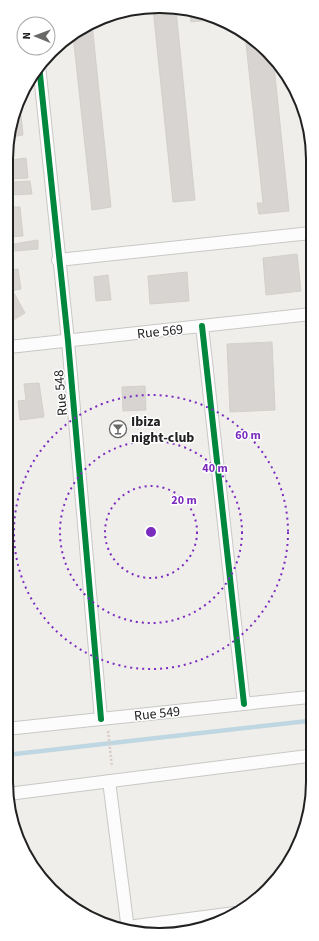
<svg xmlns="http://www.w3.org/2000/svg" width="319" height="941" font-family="'Source Sans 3',sans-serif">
<rect width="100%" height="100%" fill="#f0eeea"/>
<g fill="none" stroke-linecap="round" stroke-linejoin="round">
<!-- stream -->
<path stroke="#bed7e2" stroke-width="4.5" d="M6 755 308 721"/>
</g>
<!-- building -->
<path fill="#d7d4d1" stroke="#d3d0cb" d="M153 8 176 10 195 200 173 202Z
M190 11H199L210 16V20L191 22Z
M92 24 111 207 92 210 73 35 83 27Z
M245 34 273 56 289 211 259 214 257 203H263Z
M21 115 23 135 11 137V120L13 116Z
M26 158 28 178 11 179V160Z
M30 181 32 194 11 195V182Z
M10 207H20L23 236 10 237Z
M38 240V249L15 251 14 244Z
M297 254 301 291 266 295 263 258Z
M18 269 21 289 10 291V270Z
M187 272 189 301 150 304 148 276Z
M108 275 111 300 96 301 94 277Z
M14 293 25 313 10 322V295Z
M272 342 275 410 230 412 227 344Z
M39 383 44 417 20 420 18 401 26 400 24 384Z
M145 386 146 410 123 411 122 387Z"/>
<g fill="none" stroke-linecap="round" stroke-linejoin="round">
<!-- minor casing -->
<g stroke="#c8c8c6" stroke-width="14">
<path id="minor" d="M39 65 68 341 101 719
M58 260 311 233
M202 326 244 704
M9 347 311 314
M6 729 309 697
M109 781 128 930
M8 794 308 756
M120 928 235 913"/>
</g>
<!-- path -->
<path stroke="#d8ccc8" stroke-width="2.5" stroke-dasharray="2 2" stroke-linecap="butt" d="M108 731 112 767"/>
<!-- minor -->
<use href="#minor" stroke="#fdfcfc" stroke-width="12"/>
<!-- cycleway casing -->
<g stroke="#fff" stroke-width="8">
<path id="cycleway" d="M39 65 68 341 101 719
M202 326 244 704"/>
</g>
<!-- cycleway -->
<use href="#cycleway" stroke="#00873e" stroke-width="6"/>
</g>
<!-- distance rings -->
<g fill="none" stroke="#7b2cbf" stroke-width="2" stroke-dasharray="2 4">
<circle cx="151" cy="532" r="46"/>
<circle cx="151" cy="532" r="91"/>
<circle cx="151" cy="532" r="137"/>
</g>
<!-- icons -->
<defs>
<g id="bar-ring" transform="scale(0.9)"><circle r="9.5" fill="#fff" stroke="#696967" stroke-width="1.5"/><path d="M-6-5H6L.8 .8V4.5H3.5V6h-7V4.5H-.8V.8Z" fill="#696967"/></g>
</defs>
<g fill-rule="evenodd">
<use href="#bar-ring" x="118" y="429"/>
</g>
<g text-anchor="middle" stroke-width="3" stroke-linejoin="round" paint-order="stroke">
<!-- street labels -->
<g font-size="14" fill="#212121" stroke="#fff">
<text transform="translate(160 331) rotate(-6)" y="5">Rue 569</text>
<text transform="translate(60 393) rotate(-95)" y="5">Rue 548</text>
<text transform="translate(157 713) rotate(-6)" y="5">Rue 549</text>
</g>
<!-- poi labels -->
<g font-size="14" font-weight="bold" fill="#212121" stroke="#fff" text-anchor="start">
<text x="131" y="426">Ibiza<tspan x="131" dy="16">night-club</tspan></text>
</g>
</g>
<!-- crop -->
<path d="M0 0H319V941H0ZM159 13H160A146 146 0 0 1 306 159V782A146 146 0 0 1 160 928H159A146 146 0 0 1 13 782V159A146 146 0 0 1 159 13Z" fill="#fff" fill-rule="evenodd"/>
<path fill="none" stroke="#212121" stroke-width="2" d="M159 13H160A146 146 0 0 1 306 159V782A146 146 0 0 1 160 928H159A146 146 0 0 1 13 782V159A146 146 0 0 1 159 13Z"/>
<circle cx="151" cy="532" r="6" fill="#7b2cbf" stroke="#fff" stroke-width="2"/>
<g font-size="12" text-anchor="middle" font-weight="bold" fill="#7b2cbf" stroke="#fff" stroke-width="3" stroke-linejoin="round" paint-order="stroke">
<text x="248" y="439">60 m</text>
<text x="215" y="472">40 m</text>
<text x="184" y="504">20 m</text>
</g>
<!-- north arrow -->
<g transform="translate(36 36) rotate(271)"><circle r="19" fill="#ffffff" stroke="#a6a6a6"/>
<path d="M0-3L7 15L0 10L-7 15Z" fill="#696967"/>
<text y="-6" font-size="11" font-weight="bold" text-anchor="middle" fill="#212121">N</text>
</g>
</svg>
